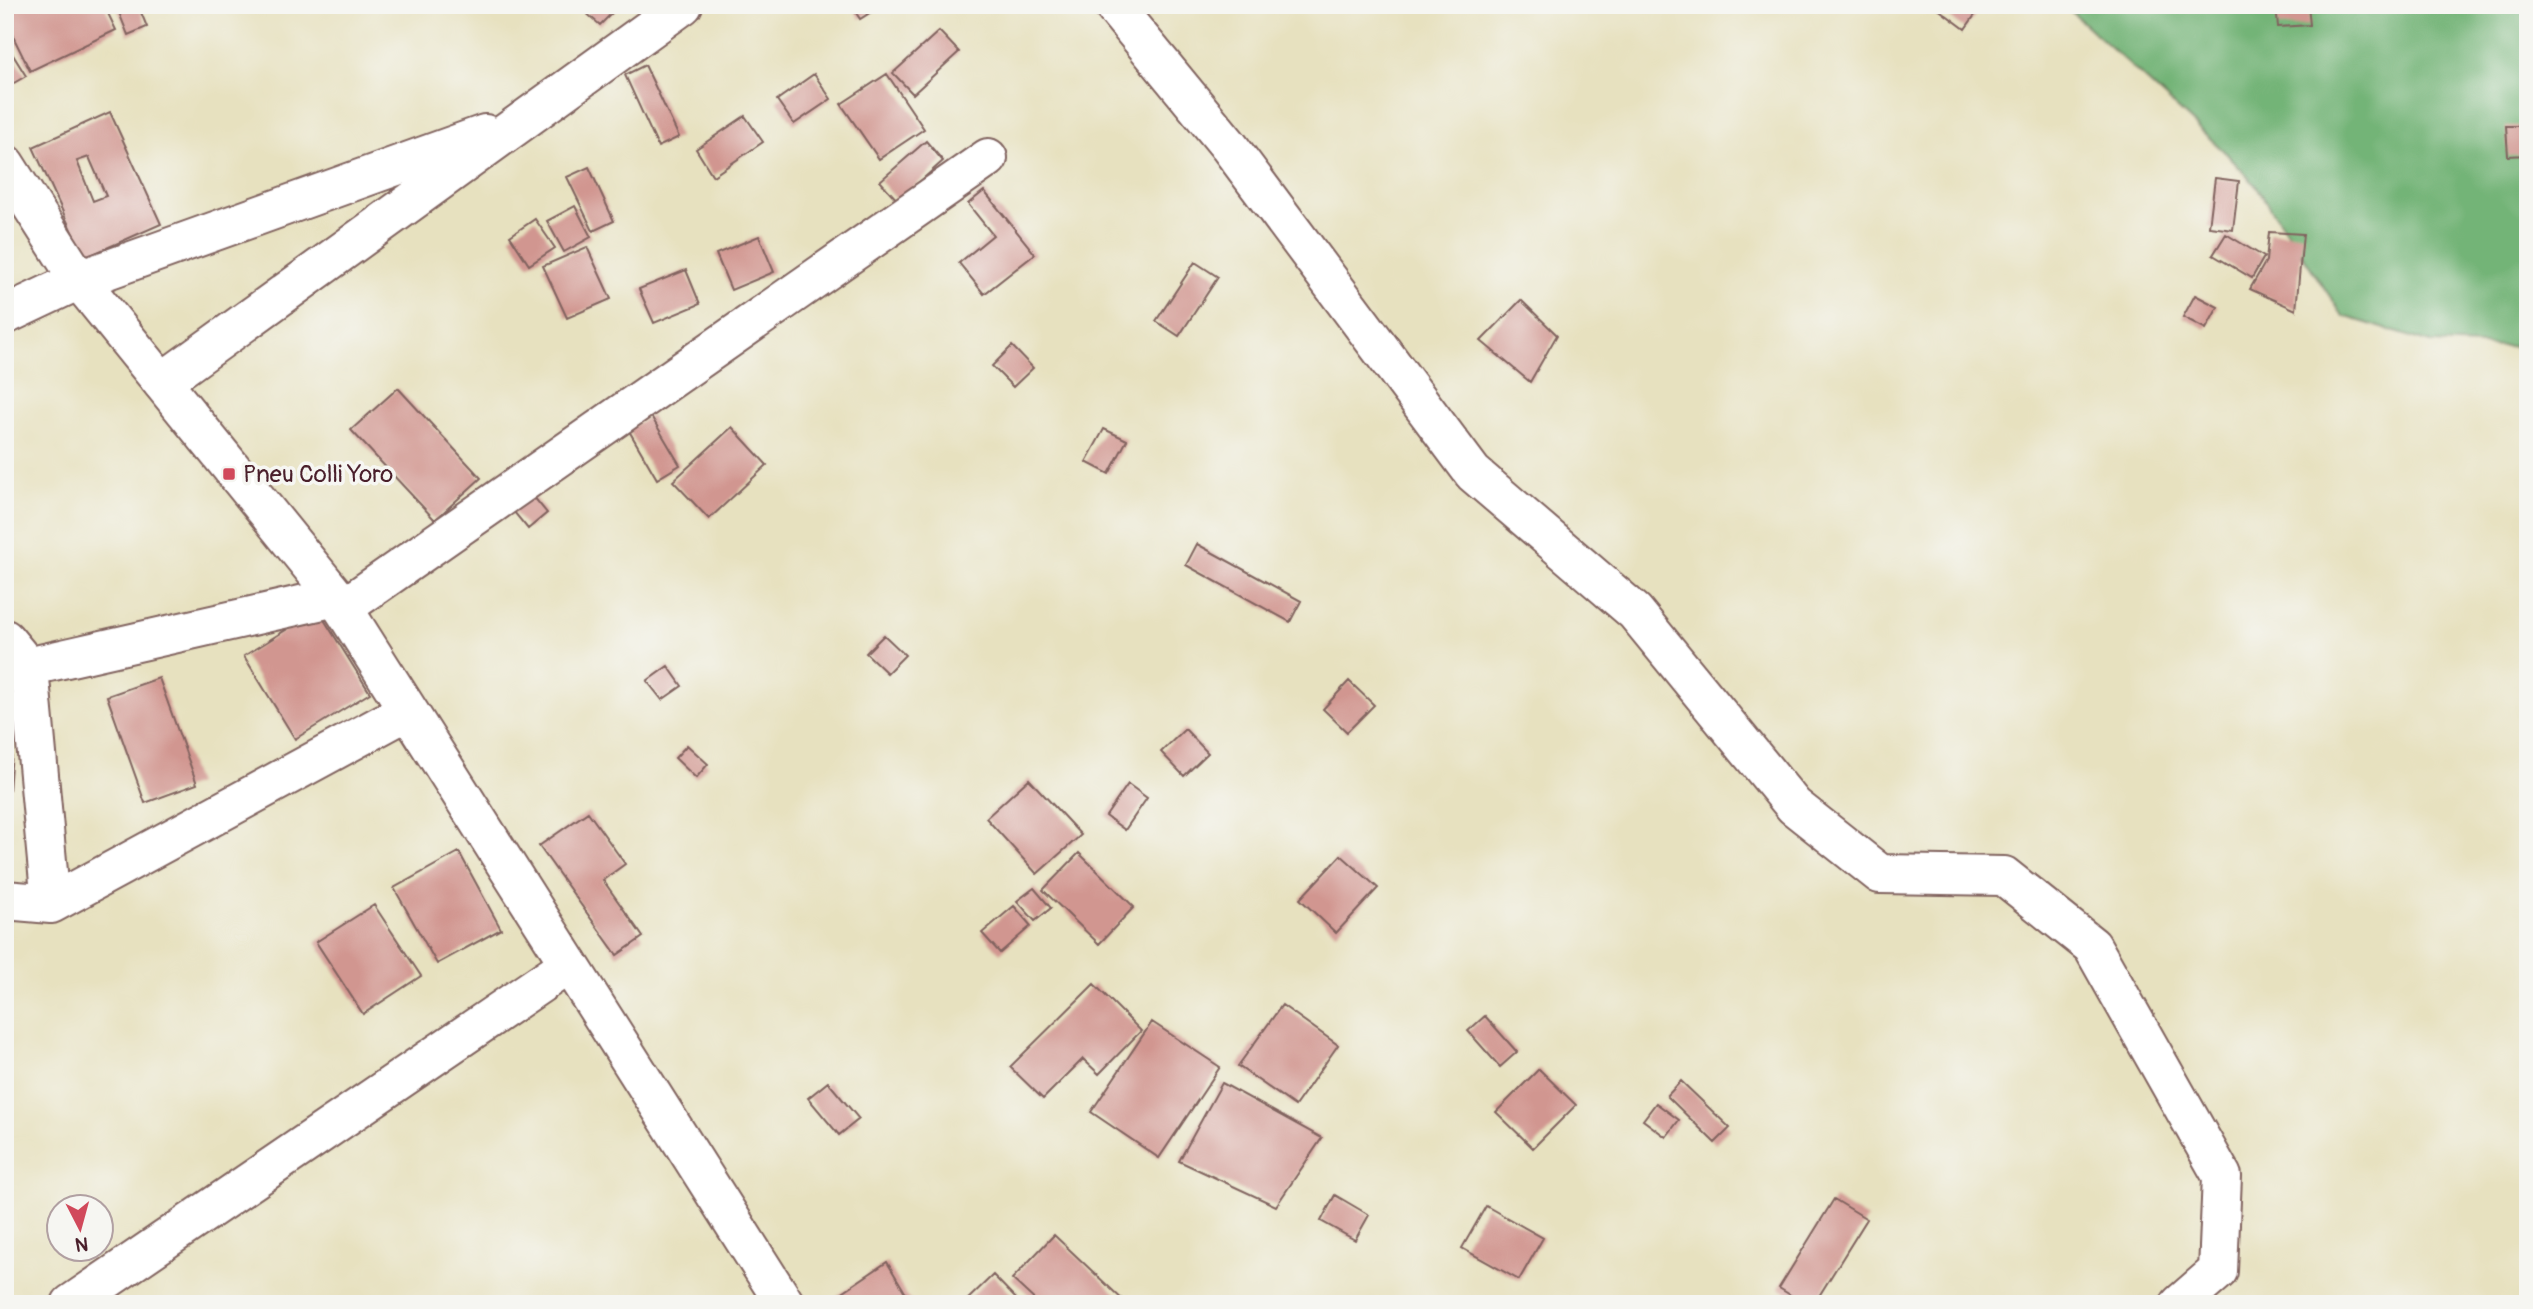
<svg xmlns="http://www.w3.org/2000/svg" width="2533" height="1309" font-family="Pangolin,sans-serif">
<rect width="100%" height="100%" fill="#f6f6f2"/>
<filter id="ink" filterUnits="userSpaceOnUse"><feTurbulence type="fractalNoise" baseFrequency=".0143" numOctaves="2"/><feDisplacementMap in="SourceGraphic" scale="14" xChannelSelector="R" yChannelSelector="G"/><feConvolveMatrix kernelMatrix="1 2 1 2 8 2 1 2 1" color-interpolation-filters="sRGB"/></filter>
<filter id="wash" filterUnits="userSpaceOnUse"><feTurbulence type="fractalNoise" baseFrequency=".00686" numOctaves="4" result="noise"/><feDisplacementMap in="SourceGraphic" scale="28" xChannelSelector="R" yChannelSelector="G"/><feGaussianBlur stdDeviation="1.57" result="paint"/><feColorMatrix in="noise" values="0 0 0 0 0 0 0 0 0 0 0 0 0 0 0 0 0 1.4 0 .05"/><feComposite in="paint" operator="in"/></filter>
<g filter="url(#wash)">
<rect width="100%" height="100%" fill="#e7e1bf"/>
<!-- forest -->
<path fill="#73b477" stroke="#5e6a51" stroke-width="2" d="M2064 5H2528V347L2431 343 2343 316 2257 187 2227 154Z"/>
<g id="blocks">
<!-- building -->
<path fill="#d19690" fill-rule="evenodd" d="M18 5H104L116 30 30 71 5 20V12Z
M116 5H138L147 27 128 35Z
M577 5H609L615 10 600 25Z
M851 5H877L879 7 860 19Z
M1933 5H1982L1965 29Z
M2276 5H2308L2310 25 2278 27Z
M939 31 959 52 913 94 893 73Z
M5 42 26 76 5 88Z
M645 65 679 137 658 147 625 75Z
M814 74 831 99 794 124 777 100Z
M887 74 924 129 879 159 841 104Z
M110 112 161 224 84 258 33 147ZM89 157 106 196 93 201 77 161Z
M745 116 763 142 713 176 696 149Z
M2506 126H2528V155L2508 156Z
M926 141 943 161 898 201 880 181Z
M589 167 614 221 593 231 567 177Z
M2215 178 2239 181 2233 230 2209 227Z
M984 191 1035 254 984 294 959 263 993 235 968 204Z
M575 206 591 237 564 252 547 221Z
M535 219 555 248 529 265 510 236Z
M2269 232 2303 234 2296 310 2250 289 2266 261Z
M2226 234 2264 257 2252 278 2213 255Z
M759 236 774 272 731 290 716 254Z
M587 247 611 299 567 318 543 266Z
M1195 262 1218 277 1179 336 1156 321Z
M686 270 700 304 654 323 639 289Z
M2195 295 2218 307 2206 329 2183 317Z
M1521 300 1557 335 1530 382 1481 341Z
M1012 346 1033 368 1013 387 992 366Z
M398 388 481 478 435 520 351 430Z
M651 416 680 465 657 479 628 429Z
M732 427 767 465 709 519 673 481Z
M1104 429 1127 440 1109 474 1086 462Z
M529 491 547 513 528 529 509 506Z
M1197 544 1301 601 1290 622 1186 565Z
M318 610 370 693 295 739 244 656Z
M884 635 905 655 887 673 866 653Z
M668 666 682 686 662 700 647 681Z
M159 678 197 784 145 803 107 696Z
M1349 681 1374 705 1347 732 1323 709Z
M5 700H16L7 817H5Z
M1185 729 1208 753 1184 776 1161 752Z
M687 745 708 764 696 778 675 758Z
M1029 779 1081 835 1037 874 986 818Z
M1128 784 1147 798 1125 830 1106 816Z
M588 812 625 864 603 880 643 937 617 955 539 846Z
M459 852 501 929 437 964 394 888Z
M1079 853 1134 907 1099 944 1043 890Z
M1341 855 1378 888 1336 933 1300 899Z
M1034 888 1051 908 1035 921 1017 901Z
M374 905 421 976 363 1014 316 942Z
M1014 906 1031 926 1000 953 982 933Z
M1094 984 1141 1031 1099 1074 1083 1059 1043 1099 1010 1067Z
M1282 1005 1338 1045 1295 1106 1238 1066Z
M1485 1016 1517 1052 1500 1067 1468 1031Z
M1152 1022 1220 1067 1159 1158 1091 1112Z
M1539 1069 1576 1105 1533 1148 1496 1112Z
M1681 1081 1730 1128 1715 1143 1667 1096Z
M828 1082 859 1119 839 1135 808 1098Z
M1222 1083 1322 1138 1276 1206 1179 1161Z
M1656 1103 1679 1120 1666 1137 1643 1120Z
M1335 1195 1369 1215 1355 1240 1321 1221Z
M1834 1199 1867 1219 1814 1304H1805L1779 1288Z
M1486 1206 1543 1238 1519 1280 1462 1248Z
M1054 1235 1127 1304H1039L1012 1279Z
M887 1262 912 1304H830L828 1302Z
M993 1275 1021 1304H963Z"/>
</g>
</g>
<g filter="url(#ink)">
<use href="#blocks" fill-opacity="0" stroke="#81635f" stroke-width="2"/>
<g fill="none" stroke-linecap="round" stroke-linejoin="round">
<!-- minor casing -->
<g stroke="#81635f" stroke-width="42">
<path id="minor" d="M1113 5 1229 146 1473 473 1635 612 1794 806 1880 874 2004 876 2092 946 2222 1176 2218 1271 2180 1304
M5 315 79 280 485 134
M162 382 683 5
M343 608 988 158
M5 639 29 668 51 904
M5 672 336 597
M5 900 51 904 407 711
M71 1304 569 964"/>
</g>
<!-- tertiary casing -->
<g stroke="#81635f" stroke-width="42">
<path id="tertiary" d="M5 164 79 280 336 597 785 1304"/>
</g>
<!-- minor -->
<use href="#minor" stroke="#fff" stroke-width="38"/>
<!-- tertiary -->
<use href="#tertiary" stroke="#fff" stroke-width="38"/>
</g>
</g>
<!-- markers -->
<rect fill="#d1495b" stroke="#f6f6f2" stroke-width="2.5" x="222" y="467" width="14" height="14" rx="3.5"/>
<g text-anchor="middle" stroke-width="7" stroke-linejoin="round" paint-order="stroke">
<!-- poi labels -->
<g font-size="24" fill="#4a1f2b" stroke="#f6f6f2" text-anchor="start">
<text x="243" y="482">Pneu Colli Yoro</text>
</g>
</g>
<!-- margin -->
<rect width="2533" height="1309" fill="none" stroke="#f6f6f2" stroke-width="28"/>
<!-- north arrow -->
<g transform="translate(80 1228) rotate(174)"><circle r="33" fill="#f6f6f2" stroke="#b1a0a2" stroke-width="2"/>
<path d="M0-5L12 26L0 18L-12 26Z" fill="#d1495b"/>
<text y="-10" font-size="19" font-weight="bold" text-anchor="middle" fill="#4a1f2b">N</text>
</g>
</svg>
